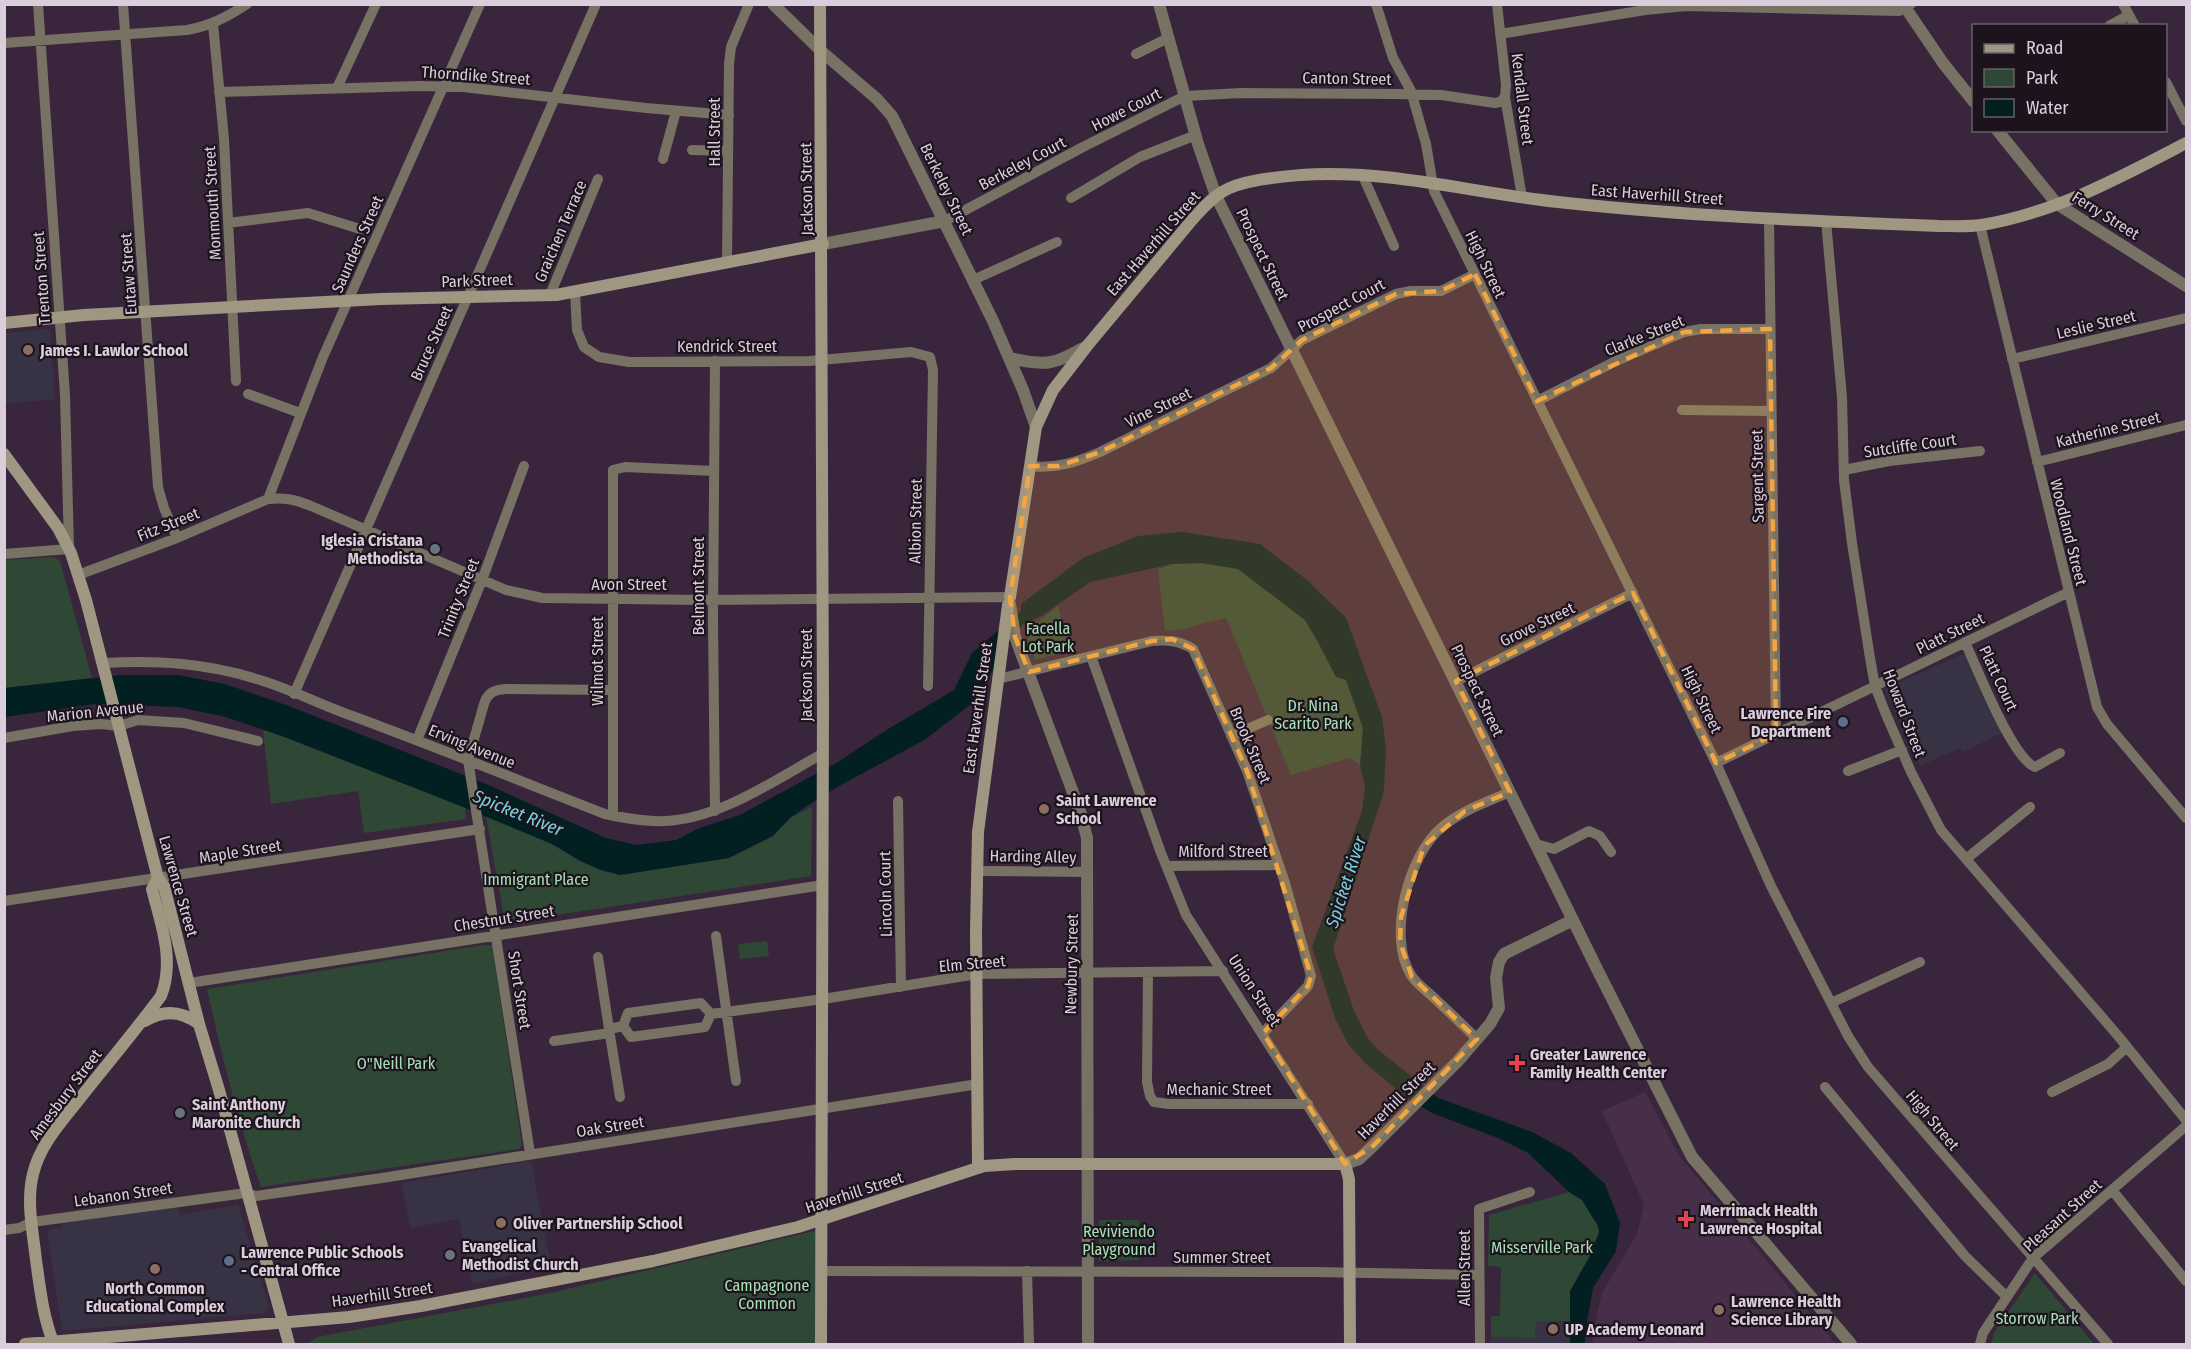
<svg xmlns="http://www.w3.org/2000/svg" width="2191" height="1349" font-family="'Fira Sans Condensed',sans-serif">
<rect width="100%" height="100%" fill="#3a263c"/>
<!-- built -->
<path fill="#472e49" d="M1645 1092 1680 1157 1836 1344H1592L1593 1331 1602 1293 1637 1234 1644 1205 1602 1111Z"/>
<!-- education -->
<path fill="#383344" d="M50 329 55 399 5 404V333Z
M1965 653 2002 733 1962 752 1960 748 1920 766 1885 689Z
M531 1161 551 1267 472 1284 459 1219 410 1228 402 1183Z
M178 1204 180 1215 238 1205 269 1307 267 1311 264 1313 62 1331 47 1231 61 1228 64 1220Z
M1570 1321V1344H1491V1337L1535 1338 1536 1322Z"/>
<!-- green -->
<path fill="#2e4835" d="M54 557 60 561 92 678 5 688V560Z
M1201 563 1238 569 1305 620 1318 642 1336 677 1346 680 1363 728 1360 765 1350 758 1291 775 1226 618 1200 624 1187 629 1165 631 1158 570 1172 564Z
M1058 606 1069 651 1035 660 1025 628 1040 620Z
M263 729 465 807 466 819 364 833 358 791 271 804Z
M812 807 811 876 505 923 486 816 552 844 581 862 601 870 620 875 729 858 773 836 790 818Z
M767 941 769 956 740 959 738 944Z
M484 945H492L522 1145 519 1149 261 1187C238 1122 222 1056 207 989Z
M1569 1192 1582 1200 1598 1226 1599 1232 1590 1256 1570 1291V1321L1536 1322 1535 1338 1491 1337V1316H1500L1501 1267 1488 1266 1489 1215Z
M1099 1220H1139V1260L1099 1261Z
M819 1230 818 1344H308L317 1337 546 1294Z
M2035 1273 2039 1278 2094 1344H1991L1994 1333Z"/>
<!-- water -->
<path fill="#021f22" d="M1182 532 1260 544 1307 580 1346 618 1382 717 1386 748 1384 791 1333 949 1354 1011 1367 1037 1376 1048 1438 1098 1532 1132 1571 1153 1605 1184 1620 1223 1616 1251 1593 1288 1585 1334V1344H1570V1291L1590 1256 1599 1232 1598 1226 1582 1200 1569 1192 1528 1153 1498 1138 1432 1113 1407 1098 1365 1063 1348 1044 1335 1018 1312 947 1362 811 1365 787 1360 765 1363 728 1346 680 1336 677 1318 642 1305 620 1238 569 1201 563 1172 564 1090 582 1043 615 1023 624 971 704 926 739 839 786 807 806 790 818 773 836 729 858 620 875 601 870 581 861 552 844 458 805 282 736 222 716 178 707 96 704 5 717 4 688 121 675H178L225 684 289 706 486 784 606 838 636 845 676 840 699 828 740 815 838 762 888 729 954 690 972 653 1021 611V604L1083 558 1138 536Z"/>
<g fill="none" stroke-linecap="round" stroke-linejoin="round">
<!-- minor -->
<path stroke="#777264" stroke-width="10" d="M123 4 158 487 164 508 177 538
M1376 4 1393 58 1411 91 1426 144 1434 191 1716 763 1771 886 1848 1036 1868 1067 2108 1344
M1497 4 1506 85 1505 97 1522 197
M2123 4 2135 26
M213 24 224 139 236 381
M2109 26 2129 15
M1500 34 1645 10 1686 6 1899 11 1911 4
M4 43 187 30C210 26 227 17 247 4
M1136 54 1168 38
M2166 82 2186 121
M337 88 376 4
M219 92 418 86 463 87 646 108 729 115
M692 150 728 151
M663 159 676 111
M1362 174 1394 246
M1071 198 1140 157 1196 135
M1769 218 1776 734
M945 221 1081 148 1185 96 1241 93 1394 94 1441 95 1495 103 1500 102 1505 97
M1826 221 1842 397 1844 480 1852 543 1870 658 1875 686 1885 712 1911 772 1941 830 2119 1037 2186 1120
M228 223 308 213 360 229
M1980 225 2097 707 2107 724 2186 818
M727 263 729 64 731 47 749 4
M973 280 1057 242
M575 292 577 330 584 347 599 357 629 362 809 361 911 352 930 357 933 370 928 686
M550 295 598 179
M2012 359 2186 318
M248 394 300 413
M1537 401 1616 361 1684 332 1701 329H1770
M1682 410 1771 411
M2037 462 2186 425
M1030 466C1056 469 1077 462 1100 452L1271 368 1302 340 1396 294 1411 291H1441L1475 274
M1844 470 1889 461 1980 451
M268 499 323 357 480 4
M4 554 69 549 65 395 38 4
M78 575 177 538 268 499C285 497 296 500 311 506L506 590 542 598 703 600 1010 597 1008 605
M1965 642C1977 668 2012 758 2035 767L2060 753
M1091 656 1161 853 1186 915 1345 1164
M103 663C158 660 207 663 260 680 293 690 325 707 358 718 441 749 523 782 605 814 624 818 645 822 665 821 719 819 775 780 822 754
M998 679 1152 641C1168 640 1178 640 1193 649L1247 771 1285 883 1311 976 1308 986 1263 1033
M1456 681 1633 593
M294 694 596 4
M1231 736 1268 720
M4 738 73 726 101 724 119 726 138 720 184 723 258 741
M417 740 482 580 524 466
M1716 763 2069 592
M1848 771 1902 750
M898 801 901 987
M715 811 713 619 715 361
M613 816V470L625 467 714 471
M1536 844 1554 849 1589 831 1600 836 1611 852
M1966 859 2030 807
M1167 866 1279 865
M977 871 1088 872
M4 901 480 829
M716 936 736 1081
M598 957 609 1029 623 1026
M1148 972 1147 1082 1150 1096 1154 1102 1169 1104H1308
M189 983 823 885
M1831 1003 1920 962
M711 1014 705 1027 631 1037 623 1026 628 1013 701 1003 711 1014 823 999 977 974 1223 971
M609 1029 620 1097
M1477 1039C1462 1024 1446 1009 1431 995 1424 989 1416 983 1411 975 1387 937 1408 856 1441 828 1460 811 1487 802 1510 792
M554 1041 610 1033
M1825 1087 1965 1256 2007 1297
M2052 1092 2108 1064 2127 1047
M530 1153 468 760 484 704C488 692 494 690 506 689L612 690
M2112 1190 2186 1281
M4 1230 19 1228 32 1222 246 1193 256 1196 382 1178 978 1084
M822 1271 1316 1272 1479 1275
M1027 1271 1029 1344
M1480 1344 1479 1209 1530 1192
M1980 1344 1983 1333 2033 1258 2186 1126"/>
<!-- tertiary -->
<path stroke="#777264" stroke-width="12" d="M773 4 821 51 877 99 892 116 993 321 1023 390 1036 427
M1159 4 1198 144 1216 196 1597 969 1692 1157 1851 1344
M1903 4 1943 63 1974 102
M1997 130 2057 204 2186 286
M823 244 945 221
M1010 358C1049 367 1053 364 1087 346
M1010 604 1015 637 1081 814 1087 838 1088 1344
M1345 1164 1359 1159 1373 1146 1458 1061 1490 1024 1499 1008 1496 978 1499 962 1504 954 1573 920"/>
<!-- secondary -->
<path stroke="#a09782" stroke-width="12" d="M820 4 823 706 821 1344
M4 323 84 315 381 299 556 295 823 244
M4 454 58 528 71 553 86 600 158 878 164 886 199 1024 219 1090 289 1344
M1010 597 1036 427 1053 390 1087 346 1192 220C1201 210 1210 199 1222 192 1241 180 1278 177 1301 175 1388 169 1472 193 1558 202 1685 216 1812 221 1939 226 1953 226 1967 227 1981 225 2055 213 2121 177 2186 143
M145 1021C164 1009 182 1011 199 1024
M978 1167 976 931 978 832 1008 605
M25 1344 349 1317 421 1306 653 1261 798 1227 984 1166 1015 1164H1345L1349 1179 1350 1344
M54 1344C43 1318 40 1288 36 1260 33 1232 26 1202 33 1174 40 1144 63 1120 81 1097 108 1063 135 1031 161 996 175 961 161 924 152 889L158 878"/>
</g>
<!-- marked area -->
<path fill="#f2a540" fill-opacity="0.2" stroke="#f2a540" stroke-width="4.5" stroke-dasharray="12 8" stroke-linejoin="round" d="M1475 274 1537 401 1684 332 1770 329 1776 734 1716 763 1633 593 1456 681 1510 792 1465 811 1424 846 1401 917 1400 942 1412 977 1477 1039 1373 1146 1345 1164 1263 1033 1308 986 1311 976 1247 771 1193 649 1172 639 1152 641 1029 672 1015 637 1010 597 1030 466H1059L1100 452 1271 368 1302 340 1396 294 1441 291Z"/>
<!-- markers -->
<g fill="#8d6e63" stroke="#1c131d" stroke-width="2">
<circle cx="28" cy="350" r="6"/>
<circle cx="1044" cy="809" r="6"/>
<circle cx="501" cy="1223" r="6"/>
<circle cx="155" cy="1269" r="6"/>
<circle cx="1719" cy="1310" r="6"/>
<circle cx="1553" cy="1329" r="6"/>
</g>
<g fill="#6b7280" stroke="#1c131d" stroke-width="2">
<circle cx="435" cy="549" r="6"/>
<circle cx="180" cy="1113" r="6"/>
<circle cx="450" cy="1255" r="6"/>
</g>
<g fill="#5c6f8a" stroke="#1c131d" stroke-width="2">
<circle cx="1843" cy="722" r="6"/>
<circle cx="229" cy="1261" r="6"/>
</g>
<g fill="#e0444e" stroke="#1c131d" stroke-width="2">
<path d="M1514 1054h6v6h6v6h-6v6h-6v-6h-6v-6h6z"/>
<path d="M1683 1210h6v6h6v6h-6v6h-6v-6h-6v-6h6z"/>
</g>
<g text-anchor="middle" stroke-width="4.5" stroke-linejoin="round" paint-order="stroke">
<!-- street labels -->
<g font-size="16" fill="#dbcedc" stroke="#1c131d">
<text transform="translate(476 75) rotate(4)" y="6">Thorndike Street</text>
<text transform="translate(1347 78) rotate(1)" y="6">Canton Street</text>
<text transform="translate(1523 99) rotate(83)" y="6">Kendall Street</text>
<text transform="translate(1126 109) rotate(-27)" y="6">Howe Court</text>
<text transform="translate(714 132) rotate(-90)" y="6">Hall Street</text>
<text transform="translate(1022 163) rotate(-28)" y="6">Berkeley Court</text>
<text transform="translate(806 189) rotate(-91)" y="6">Jackson Street</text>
<text transform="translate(947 189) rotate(64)" y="6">Berkeley Street</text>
<text transform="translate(1657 194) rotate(4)" y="6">East Haverhill Street</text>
<text transform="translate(212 203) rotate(-93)" y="6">Monmouth Street</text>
<text transform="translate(2106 215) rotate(32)" y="6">Ferry Street</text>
<text transform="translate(560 231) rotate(-67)" y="6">Graichen Terrace</text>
<text transform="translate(1153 243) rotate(-49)" y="6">East Haverhill Street</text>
<text transform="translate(357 244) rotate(-66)" y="6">Saunders Street</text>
<text transform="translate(1263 254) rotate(64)" y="6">Prospect Street</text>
<text transform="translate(1486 264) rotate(64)" y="6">High Street</text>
<text transform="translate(128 274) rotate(-94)" y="6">Eutaw Street</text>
<text transform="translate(41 278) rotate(-94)" y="6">Trenton Street</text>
<text transform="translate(477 280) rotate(-2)" y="6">Park Street</text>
<text transform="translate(1341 305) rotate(-28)" y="6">Prospect Court</text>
<text transform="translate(2096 324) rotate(-13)" y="6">Leslie Street</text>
<text transform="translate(1644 335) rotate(-22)" y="6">Clarke Street</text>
<text transform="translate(431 343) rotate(-66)" y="6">Bruce Street</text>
<text x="727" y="352">Kendrick Street</text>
<text transform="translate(1158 407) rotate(-26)" y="6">Vine Street</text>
<text transform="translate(2108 429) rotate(-14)" y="6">Katherine Street</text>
<text transform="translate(1910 445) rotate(-8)" y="6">Sutcliffe Court</text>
<text transform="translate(1757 476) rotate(-91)" y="6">Sargent Street</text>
<text transform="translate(915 521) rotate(-89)" y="6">Albion Street</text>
<text transform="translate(168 524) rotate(-22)" y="6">Fitz Street</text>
<text transform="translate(2069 532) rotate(76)" y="6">Woodland Street</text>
<text x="629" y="590">Avon Street</text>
<text transform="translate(698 586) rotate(-90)" y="6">Belmont Street</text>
<text transform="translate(458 598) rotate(-68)" y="6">Trinity Street</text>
<text transform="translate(1537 624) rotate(-26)" y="6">Grove Street</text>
<text transform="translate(1950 633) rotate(-26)" y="6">Platt Street</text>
<text transform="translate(597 661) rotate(-90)" y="6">Wilmot Street</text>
<text transform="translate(806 675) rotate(-90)" y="6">Jackson Street</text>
<text transform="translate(1999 678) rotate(65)" y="6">Platt Court</text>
<text transform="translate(1478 690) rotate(64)" y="6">Prospect Street</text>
<text transform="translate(1702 699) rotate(64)" y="6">High Street</text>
<text transform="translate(977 708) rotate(-82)" y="6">East Haverhill Street</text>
<text transform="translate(95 711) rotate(-6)" y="6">Marion Avenue</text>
<text transform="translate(1905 713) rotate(69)" y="6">Howard Street</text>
<text transform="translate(1251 745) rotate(67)" y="6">Brook Street</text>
<text transform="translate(472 746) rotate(22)" y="6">Erving Avenue</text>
<text transform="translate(240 851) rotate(-9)" y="6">Maple Street</text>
<text x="1223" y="857">Milford Street</text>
<text transform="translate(1033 856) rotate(1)" y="6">Harding Alley</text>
<text transform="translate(179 886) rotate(74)" y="6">Lawrence Street</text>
<text transform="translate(885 894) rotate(-91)" y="6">Lincoln Court</text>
<text transform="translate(504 918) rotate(-9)" y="6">Chestnut Street</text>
<text transform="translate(972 963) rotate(-5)" y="6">Elm Street</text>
<text transform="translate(1071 964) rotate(-89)" y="6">Newbury Street</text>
<text transform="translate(520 990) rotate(81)" y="6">Short Street</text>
<text transform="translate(1255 990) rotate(57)" y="6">Union Street</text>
<text x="1219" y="1095">Mechanic Street</text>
<text transform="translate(65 1094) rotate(-53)" y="6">Amesbury Street</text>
<text transform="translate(1396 1100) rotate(-45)" y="6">Haverhill Street</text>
<text transform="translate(1933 1120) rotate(50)" y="6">High Street</text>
<text transform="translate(610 1126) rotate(-9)" y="6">Oak Street</text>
<text transform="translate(854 1192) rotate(-18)" y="6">Haverhill Street</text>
<text transform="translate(123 1194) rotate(-8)" y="6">Lebanon Street</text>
<text transform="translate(2062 1215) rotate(-42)" y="6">Pleasant Street</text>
<text x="1222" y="1263">Summer Street</text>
<text transform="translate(1464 1268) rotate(-90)" y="6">Allen Street</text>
<text transform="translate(382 1294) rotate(-8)" y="6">Haverhill Street</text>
</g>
<!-- poi labels -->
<g font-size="16" font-weight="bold" fill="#dbcedc" stroke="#1c131d" text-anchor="start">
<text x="40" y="356">James I. Lawlor School</text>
<text x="423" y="546" text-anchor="end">Iglesia Cristana<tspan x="423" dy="18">Methodista</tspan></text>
<text x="1831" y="719" text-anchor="end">Lawrence Fire<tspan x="1831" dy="18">Department</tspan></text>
<text x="1056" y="806">Saint Lawrence<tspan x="1056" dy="18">School</tspan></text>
<text x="1530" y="1060">Greater Lawrence<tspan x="1530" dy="18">Family Health Center</tspan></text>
<text x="192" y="1110">Saint Anthony<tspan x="192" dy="18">Maronite Church</tspan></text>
<text x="1700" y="1216">Merrimack Health<tspan x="1700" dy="18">Lawrence Hospital</tspan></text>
<text x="513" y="1229">Oliver Partnership School</text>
<text x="462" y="1252">Evangelical<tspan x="462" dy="18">Methodist Church</tspan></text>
<text x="241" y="1258">Lawrence Public Schools<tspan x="241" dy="18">- Central Office</tspan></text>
<text x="155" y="1294" text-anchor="middle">North Common<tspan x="155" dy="18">Educational Complex</tspan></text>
<text x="1731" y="1307">Lawrence Health<tspan x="1731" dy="18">Science Library</tspan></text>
<text x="1565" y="1335">UP Academy Leonard</text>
</g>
<!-- park labels -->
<g font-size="16" fill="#a6e1b4" stroke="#1c131d">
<text x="1048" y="634">Facella<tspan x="1048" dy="18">Lot Park</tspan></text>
<text x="1313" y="711">Dr. Nina<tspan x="1313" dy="18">Scarito Park</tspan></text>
<text x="536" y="885">Immigrant Place</text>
<text x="396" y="1069">O"Neill Park</text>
<text x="1119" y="1237">Reviviendo<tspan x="1119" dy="18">Playground</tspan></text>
<text x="1542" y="1253">Misserville Park</text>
<text x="767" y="1291">Campagnone<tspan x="767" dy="18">Common</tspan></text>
<text x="2037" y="1324">Storrow Park</text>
</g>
<!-- water labels -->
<g font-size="18" font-style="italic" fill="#79d3dd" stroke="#1c131d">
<text transform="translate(518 813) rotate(22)" y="6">Spicket River</text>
<text transform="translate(1346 882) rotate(-72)" y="6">Spicket River</text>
</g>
</g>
<!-- border -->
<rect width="2191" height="1349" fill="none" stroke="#dbcedc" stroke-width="12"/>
<!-- legend -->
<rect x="1972" y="24" width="195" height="108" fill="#1c131d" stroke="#685e69" stroke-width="1.5"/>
<rect x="1984" y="44" width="30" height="9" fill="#a09782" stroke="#685e69" stroke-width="1.5"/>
<text x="2026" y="54" font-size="18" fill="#dbcedc">Road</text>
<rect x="1984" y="69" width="30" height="18" fill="#2e4835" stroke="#685e69" stroke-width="1.5"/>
<text x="2026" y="84" font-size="18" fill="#dbcedc">Park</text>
<rect x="1984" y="99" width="30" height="18" fill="#021f22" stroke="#685e69" stroke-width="1.5"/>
<text x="2026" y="114" font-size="18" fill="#dbcedc">Water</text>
</svg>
